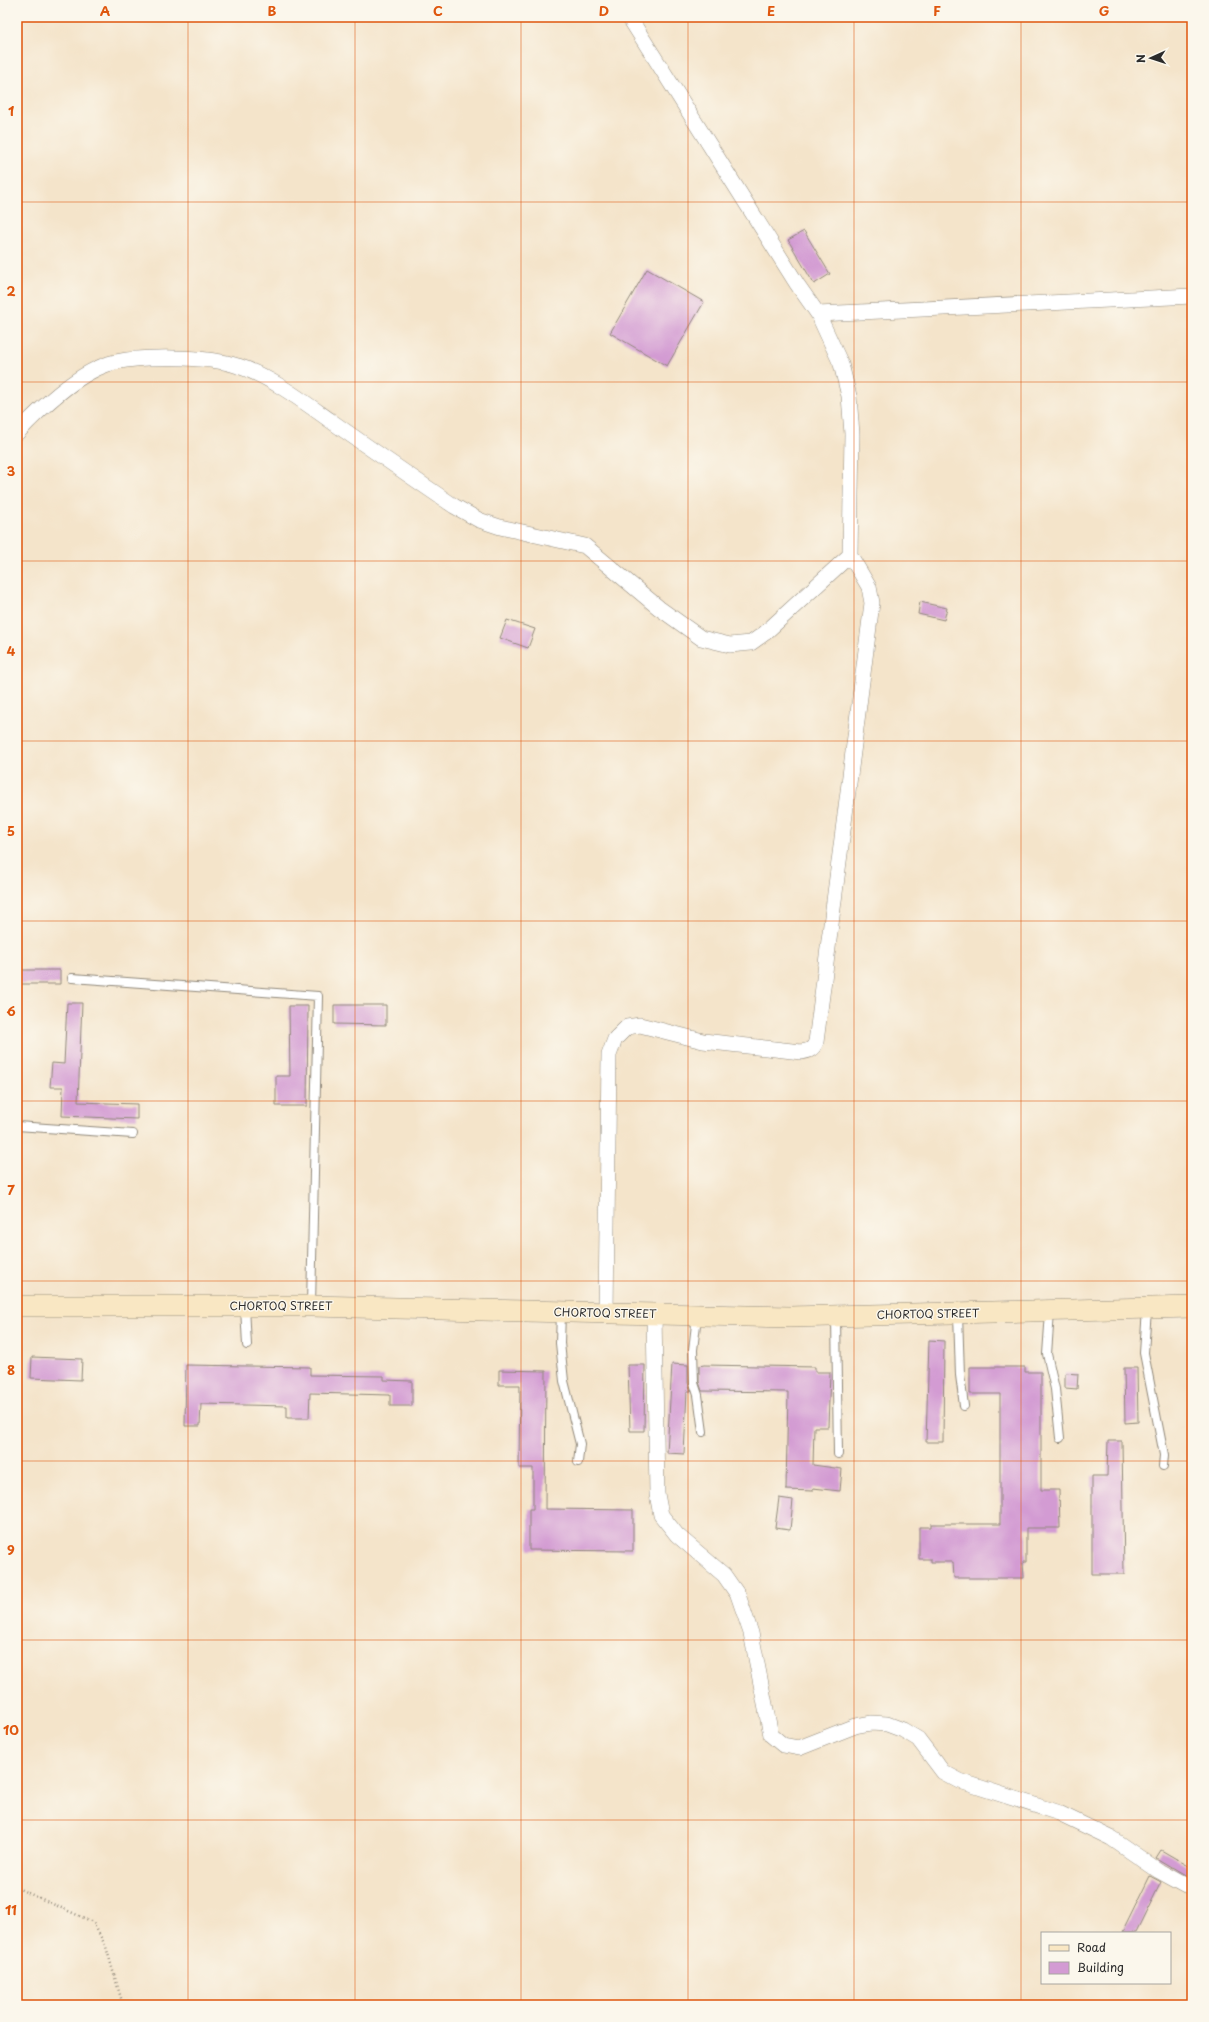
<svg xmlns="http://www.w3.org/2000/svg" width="1209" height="2022" font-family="'Playpen Sans',sans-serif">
<rect width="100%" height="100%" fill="#fbf7ec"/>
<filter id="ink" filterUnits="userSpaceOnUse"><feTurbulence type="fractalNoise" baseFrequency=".025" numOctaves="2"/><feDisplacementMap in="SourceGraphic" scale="8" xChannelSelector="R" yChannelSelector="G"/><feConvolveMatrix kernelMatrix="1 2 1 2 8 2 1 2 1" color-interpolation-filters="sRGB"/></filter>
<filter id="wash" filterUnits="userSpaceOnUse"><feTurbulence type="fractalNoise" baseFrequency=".012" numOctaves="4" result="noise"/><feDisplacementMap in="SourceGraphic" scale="16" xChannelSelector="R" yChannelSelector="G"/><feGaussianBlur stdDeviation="0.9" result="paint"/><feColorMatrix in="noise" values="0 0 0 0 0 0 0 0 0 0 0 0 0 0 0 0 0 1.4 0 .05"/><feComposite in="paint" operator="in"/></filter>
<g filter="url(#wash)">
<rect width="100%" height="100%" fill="#f4e4ca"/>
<g id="blocks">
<!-- building -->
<path fill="#d39bd3" d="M804 231 830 274 814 284 788 240Z
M647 269 704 302 667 366 610 333Z
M920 602 947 608 944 620 918 614Z
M507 620 535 629 528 648 500 638Z
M17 970H60V984H17Z
M67 1003H82L78 1102 137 1104V1119L62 1116 63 1087H50L52 1063 64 1064Z
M334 1005H386V1025L334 1024Z
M289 1006H308L307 1106H276V1076H290Z
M929 1340 944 1341 943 1442H926Z
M32 1357 82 1359 81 1380 31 1378Z
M672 1364 688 1365V1383L691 1391H687L684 1454 667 1453Z
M186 1365 310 1367V1375L384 1376V1380L412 1381V1406H390V1395L310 1393 309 1418H287V1406L201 1404 200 1426H185Z
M628 1365H645L644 1431H630Z
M704 1365 815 1367V1372H830L828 1427H814L813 1465 842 1469 840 1491 813 1488V1491L786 1490 788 1392 702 1391 699 1382V1366Z
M970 1367H1025V1372H1041V1490H1059L1060 1528H1026V1562H1023L1024 1578H954L953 1562H931V1559H919V1527H931V1524H1000V1394H970Z
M1124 1368H1137L1138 1422 1125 1423Z
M499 1370 546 1371 545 1509 633 1510V1551L529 1550V1509H533V1468H519L520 1385H499Z
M1065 1373 1078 1374 1077 1389 1065 1388Z
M1108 1441H1122L1124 1574H1092V1476H1107Z
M779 1498 793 1500 790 1530 775 1528Z
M1161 1850 1192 1868 1188 1877 1156 1858Z
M1150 1876 1161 1882 1136 1933H1122Z"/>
</g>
</g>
<g filter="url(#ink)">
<use href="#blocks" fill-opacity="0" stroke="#90887a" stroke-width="1"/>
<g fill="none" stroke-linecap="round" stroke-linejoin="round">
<!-- lane casing -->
<g stroke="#90887a" stroke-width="10">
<path id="lane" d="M72 978 318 996 311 1305
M17 1126 133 1134
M245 1307 247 1345
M1147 1309 1144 1353 1164 1455 1163 1466
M1050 1312 1047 1354 1055 1389 1060 1438
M561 1313 560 1343 564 1381 580 1444 578 1462
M958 1314 960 1375 964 1406
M697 1316 693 1350 694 1383 698 1395 703 1432
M836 1317 838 1454"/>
</g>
<!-- street casing -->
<g stroke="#90887a" stroke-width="16">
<path id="street" d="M818 314 1192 296
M17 433C41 408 75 375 108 364 138 355 209 356 238 366 270 376 304 402 331 421 372 450 413 478 454 506L479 520 500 527 585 546 659 608 701 638 730 645 751 643 765 633 850 555 852 434 849 396 841 364 818 314 797 284 629 17
M606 1313 609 1055 615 1039 627 1027 640 1025 703 1041 801 1052C808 1051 813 1050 816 1042L872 603 869 587 850 555
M654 1314 657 1494 661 1515 677 1535 724 1575 738 1595 751 1633 771 1735 783 1745 799 1748 855 1726 871 1723 887 1724 903 1730 918 1739 943 1772 960 1781 1059 1813 1111 1838 1159 1871 1192 1889"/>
</g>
<!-- secondary casing -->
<g stroke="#90887a" stroke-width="22">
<path id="secondary" d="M17 1306H311L790 1317 1192 1307"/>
</g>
<!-- path -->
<path stroke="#90887a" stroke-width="2.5" stroke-dasharray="1 3" stroke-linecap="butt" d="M17 1888 93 1922 106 1947 123 2005"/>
<!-- lane -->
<use href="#lane" stroke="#fff" stroke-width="8"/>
<!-- street -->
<use href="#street" stroke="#fff" stroke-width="15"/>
<!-- secondary -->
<use href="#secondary" stroke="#f9e7c3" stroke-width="21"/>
</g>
</g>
<!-- grid -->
<path fill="none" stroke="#df570e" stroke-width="1" stroke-opacity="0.55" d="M188 17V2005M355 17V2005M521 17V2005M688 17V2005M854 17V2005M1021 17V2005M17 202H1192M17 382H1192M17 561H1192M17 741H1192M17 921H1192M17 1101H1192M17 1281H1192M17 1461H1192M17 1640H1192M17 1820H1192"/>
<g text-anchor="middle" stroke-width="3" stroke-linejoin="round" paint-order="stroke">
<!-- street labels -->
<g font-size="11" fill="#2b2b2b" stroke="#fbf7ec">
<text x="281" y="1310">CHORTOQ STREET</text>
<text transform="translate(605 1313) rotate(1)" y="4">CHORTOQ STREET</text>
<text transform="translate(928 1314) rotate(-1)" y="4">CHORTOQ STREET</text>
</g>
</g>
<!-- margin -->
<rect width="1209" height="2022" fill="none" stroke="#fbf7ec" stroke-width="44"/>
<!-- legend -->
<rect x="1041" y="1932" width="130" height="52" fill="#fbf7ec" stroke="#a8a59f"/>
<rect x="1049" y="1945" width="20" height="6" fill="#f9e7c3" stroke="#a8a59f"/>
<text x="1077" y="1952" font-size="12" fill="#2b2b2b">Road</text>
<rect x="1049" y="1962" width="20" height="12" fill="#d39bd3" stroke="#a8a59f"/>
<text x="1077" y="1972" font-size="12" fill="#2b2b2b">Building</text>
<!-- north arrow -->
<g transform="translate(1151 58) rotate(267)" stroke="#fbf7ec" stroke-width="3" paint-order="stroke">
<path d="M0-3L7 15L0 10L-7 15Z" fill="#2b2b2b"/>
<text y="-6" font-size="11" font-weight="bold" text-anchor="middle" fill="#2b2b2b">N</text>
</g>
<rect x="22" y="22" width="1165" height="1978" fill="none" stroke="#df570e" stroke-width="1.5"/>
<g font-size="13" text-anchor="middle" font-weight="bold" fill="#df570e">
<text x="105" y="16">A</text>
<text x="272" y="16">B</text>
<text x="438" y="16">C</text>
<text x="604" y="16">D</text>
<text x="771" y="16">E</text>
<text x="937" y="16">F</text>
<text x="1104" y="16">G</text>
<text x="11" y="116">1</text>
<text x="11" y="296">2</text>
<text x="11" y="476">3</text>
<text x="11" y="656">4</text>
<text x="11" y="836">5</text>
<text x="11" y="1016">6</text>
<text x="11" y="1195">7</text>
<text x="11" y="1375">8</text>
<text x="11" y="1555">9</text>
<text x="11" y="1735">10</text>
<text x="11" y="1915">11</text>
</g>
</svg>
